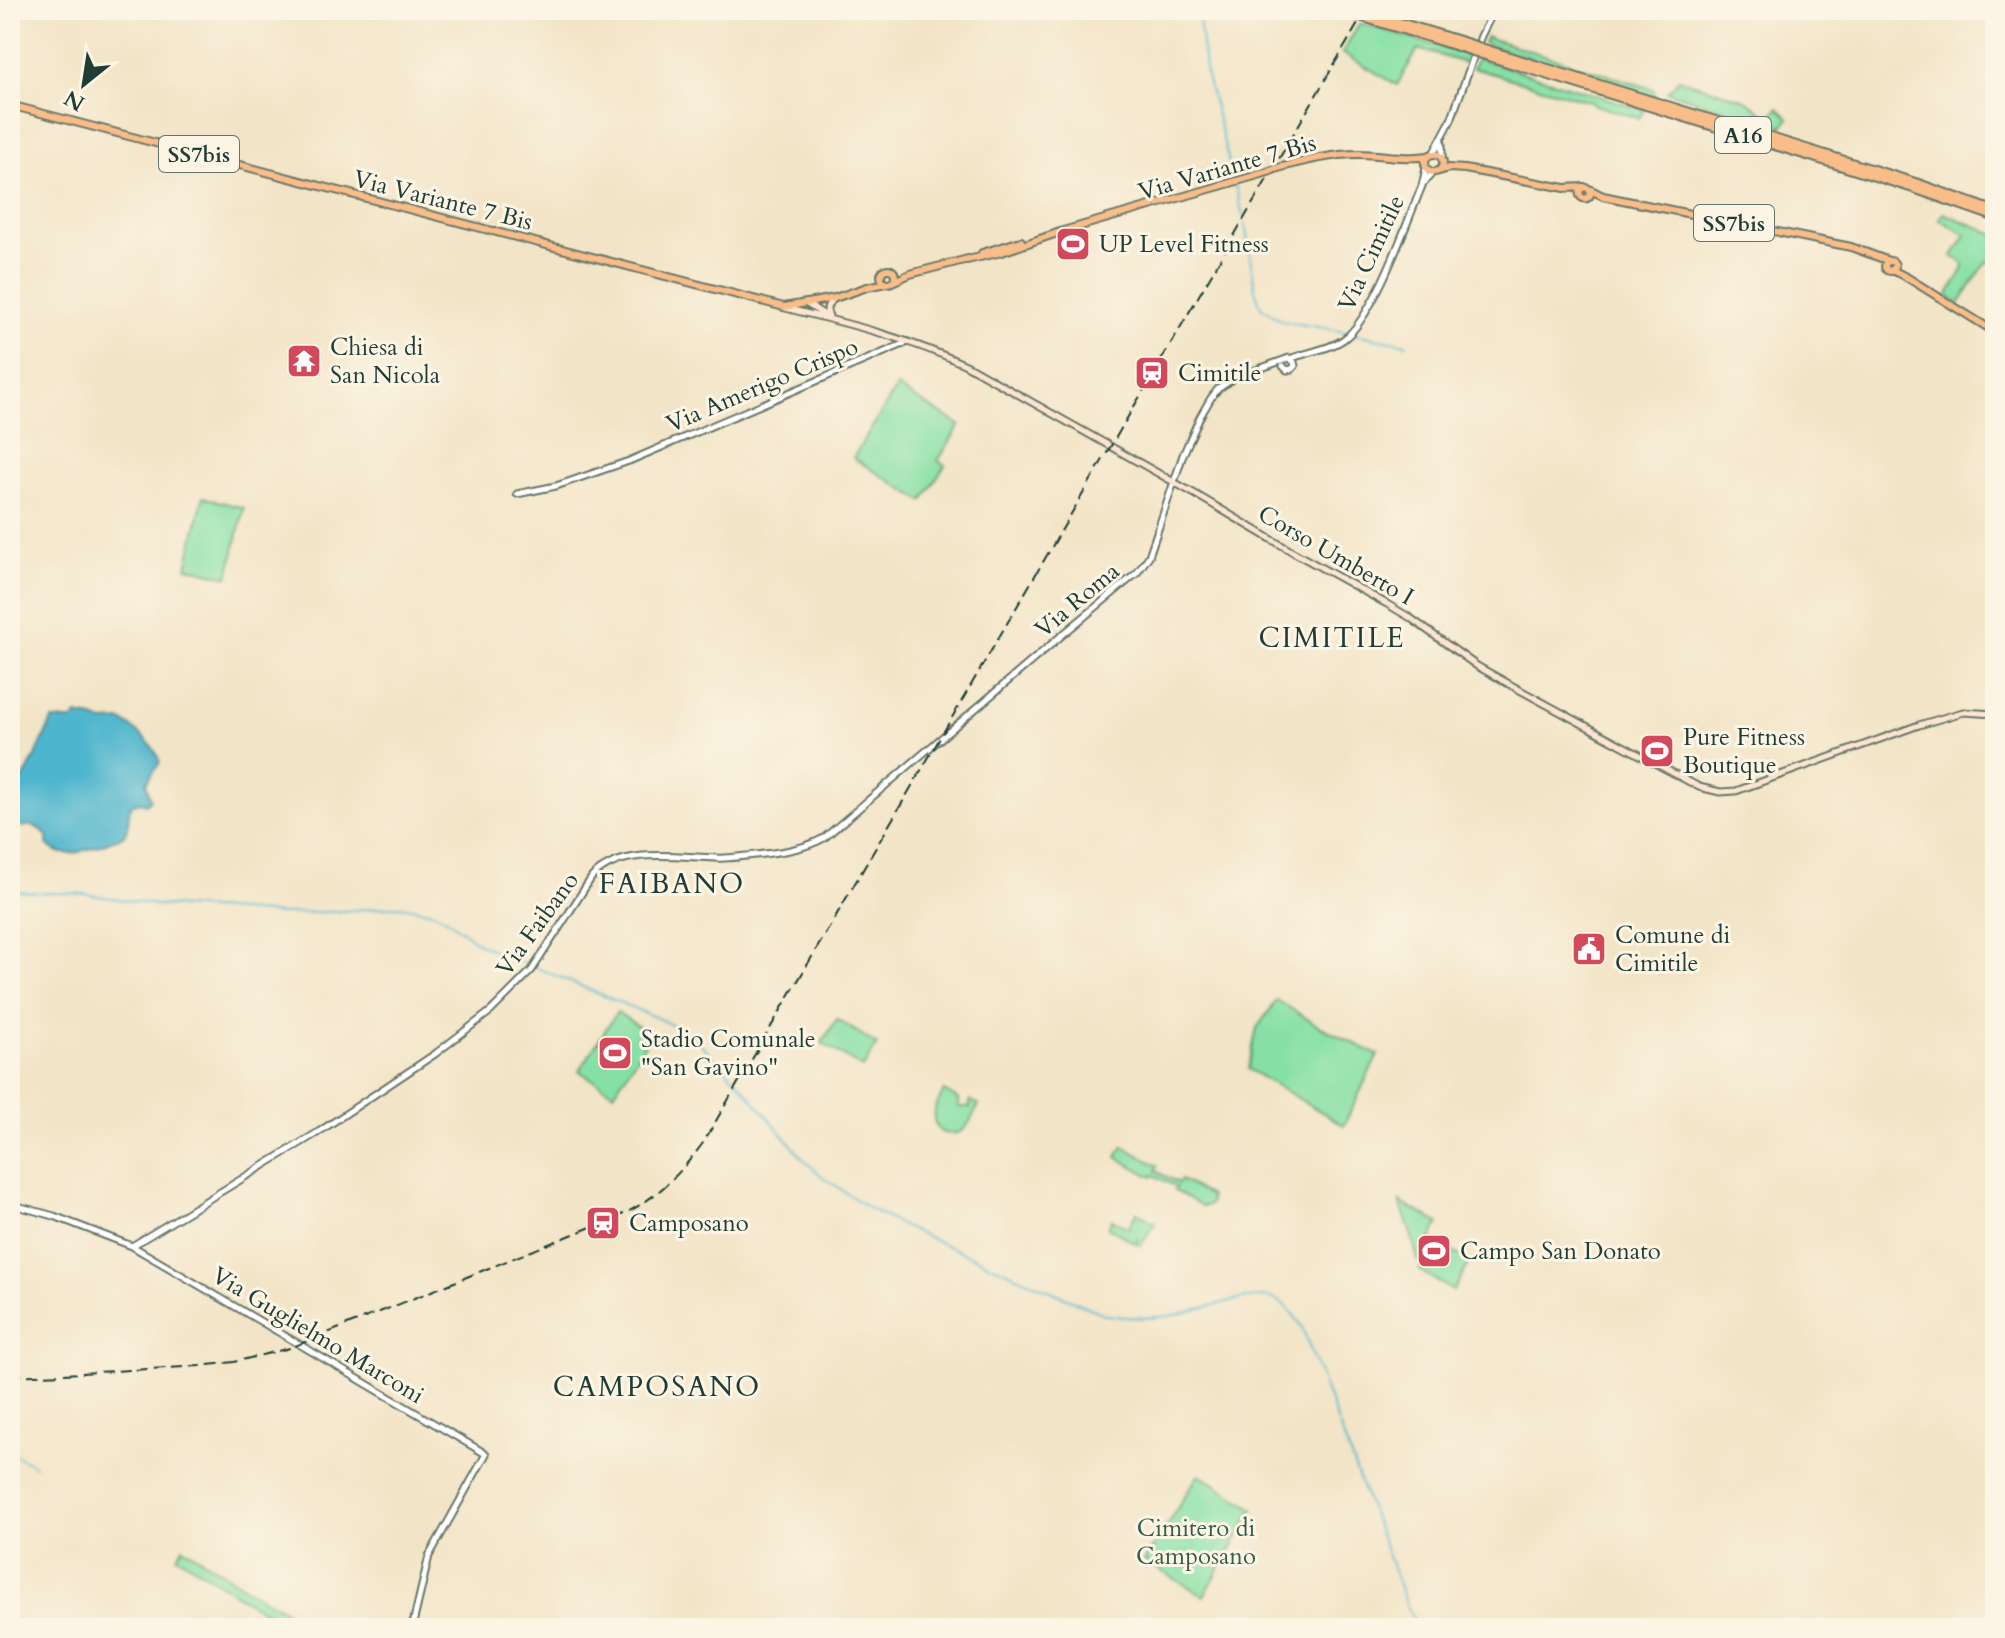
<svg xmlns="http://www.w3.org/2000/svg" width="2005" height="1638" font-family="Cardo,serif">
<rect width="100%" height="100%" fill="#fcf5e5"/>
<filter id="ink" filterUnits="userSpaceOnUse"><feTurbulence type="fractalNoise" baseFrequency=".0125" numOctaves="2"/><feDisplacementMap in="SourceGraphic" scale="16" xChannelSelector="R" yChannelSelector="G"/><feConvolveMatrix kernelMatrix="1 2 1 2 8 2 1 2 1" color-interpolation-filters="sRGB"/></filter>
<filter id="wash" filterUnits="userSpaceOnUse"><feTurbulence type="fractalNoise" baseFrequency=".006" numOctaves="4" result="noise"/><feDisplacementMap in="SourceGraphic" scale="32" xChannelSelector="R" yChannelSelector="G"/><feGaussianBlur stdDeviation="1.8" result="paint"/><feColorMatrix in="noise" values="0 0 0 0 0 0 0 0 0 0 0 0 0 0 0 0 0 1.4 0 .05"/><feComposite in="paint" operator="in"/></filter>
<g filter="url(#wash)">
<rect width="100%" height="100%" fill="#f2e4c6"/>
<!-- green -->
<path fill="#86e0a5" stroke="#528e6c" stroke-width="2" d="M1360 23 1467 55 1465 63 1418 49 1397 85 1342 53Z
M1486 37 1653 89 1656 97 1483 43Z
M1477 58 1645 110 1639 118 1595 105 1592 104V102L1473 68Z
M1679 79 1746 100 1770 118 1778 108 1789 118 1782 127 1668 92Z
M1943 213 1995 234V265L1987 261 1959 304 1948 296 1964 268 1963 263 1953 256 1966 235 1939 219Z
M897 387 960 425 938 461 945 465 923 501 853 458Z
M203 497 244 508 228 577 187 567Z
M1277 1000 1319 1026 1378 1055 1344 1125 1248 1069 1257 1028Z
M617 1012 651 1035 614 1093 579 1071Z
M837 1019 877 1045 863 1068 822 1043Z
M944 1091 958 1099V1107H970V1100L979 1105C969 1123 965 1139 941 1132 927 1118 936 1106 944 1091Z
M1123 1146 1158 1166 1156 1171 1178 1183 1181 1180 1210 1196 1211 1202 1209 1205 1202 1206 1174 1190 1176 1187 1154 1175 1152 1177 1117 1157Z
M1400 1202 1439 1223 1431 1238 1470 1262 1453 1291 1420 1271 1421 1263 1418 1261 1413 1240Z
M1137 1212 1155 1223 1141 1246 1136 1243 1139 1236 1135 1243 1108 1227 1112 1219 1128 1228Z
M1199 1474 1254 1509 1204 1596 1144 1561Z
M183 1547 251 1591 315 1628H293L253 1605 177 1556Z"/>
<!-- water -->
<path fill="#4eb5cd" stroke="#367980" stroke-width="2" d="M77 715 93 718 103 722 122 721C137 730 156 746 160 762L146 783 151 800 146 804 140 802 131 805C127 815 130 828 124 835 120 839 112 840 106 843 87 849 63 863 47 844V836C39 828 34 823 22 827L10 819V803L35 757 52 720H73Z"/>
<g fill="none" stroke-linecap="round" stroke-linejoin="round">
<!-- stream -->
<path stroke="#4eb5cd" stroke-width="2" d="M1198 10 1205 69 1233 178
M1235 185 1243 216
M1245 222 1255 290 1261 307 1282 321 1346 332
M1355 334 1407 344
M13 890 27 892 86 894 156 905 280 914 343 911 401 906 433 912 447 919 479 944 531 966
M537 968 657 1018 681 1029 694 1037 742 1086 806 1162 822 1176 865 1206 902 1226 1106 1315C1126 1318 1147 1319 1168 1316 1194 1312 1249 1292 1271 1298 1286 1302 1294 1315 1302 1327L1406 1604 1418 1628
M10 1452 35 1466"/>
</g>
</g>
<g filter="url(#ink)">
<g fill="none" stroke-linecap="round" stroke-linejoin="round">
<!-- tertiary casing -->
<g stroke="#697767" stroke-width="9">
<path id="tertiary" d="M1433 154 1451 120 1481 36 1494 10
M1442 158V143
M1425 182 1433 172
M1292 358C1309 352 1330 349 1344 339 1374 317 1407 222 1422 186L1426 168
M517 494 556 486 629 461 908 342
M10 1204 54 1216 132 1246 486 1454 429 1556 412 1628
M132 1246 317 1133 435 1054 491 1011 532 970 592 877C622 846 677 857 716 858 726 859 737 857 747 856 774 853 800 851 824 838L1061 636 1137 573 1149 556 1183 455 1200 417 1211 398 1218 389 1234 378 1289 358 1294 362 1295 366 1292 369 1287 370 1283 366"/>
</g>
<!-- secondary casing -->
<g stroke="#697767" stroke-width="9">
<path id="secondary" d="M807 304 828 317
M785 308C849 324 905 337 966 365L1195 494 1293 552 1387 604 1409 617 1477 666 1518 689 1699 787 1720 792 1736 791 1919 725 1963 712 1995 714
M829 316C824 308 829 303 835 298"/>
</g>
<!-- primary casing -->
<g stroke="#697767" stroke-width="10">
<path id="primary" d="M10 105 784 307 835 298 867 287 887 283
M1425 163a9 9 0 1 1 18 0a9 9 0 1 1-18 0Z
M1278 168C1304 161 1332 154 1359 154 1382 154 1405 160 1428 156
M1439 171 1449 168 1465 169 1565 188 1584 187
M1579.5 193a5.5 5.5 0 1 1 11 0a5.5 5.5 0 1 1-11 0Z
M1589 189 1603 196 1851 247 1889 261
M982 253 1021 241
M967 260 1002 252 1063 231 1265 173
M1885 266a5 5 0 1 1 10 0a5 5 0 1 1-10 0Z
M881 276a7 7 0 1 1 14 0a7 7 0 1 1-14 0Z
M1892 270 1908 278 1995 332
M892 282 910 274 968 259"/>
</g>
<!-- motorway casing -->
<g stroke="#697767" stroke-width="11">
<path id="motorway" d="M1339 10 1459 47
M1359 10 1461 41
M1492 51 1917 183 1995 211
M1490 57 1915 189 1995 217"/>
</g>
<!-- tertiary -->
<use href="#tertiary" stroke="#fff" stroke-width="5"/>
<!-- secondary -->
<use href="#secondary" stroke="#fce5d0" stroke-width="5"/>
<!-- primary -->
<use href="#primary" stroke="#f8bd89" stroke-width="6"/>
<!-- motorway -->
<use href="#motorway" stroke="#f8bd89" stroke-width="7"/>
<!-- rail -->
<path stroke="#1f3d34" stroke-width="2" stroke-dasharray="12 6" stroke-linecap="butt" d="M10 1376 63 1374 200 1366 234 1362 290 1348 621 1215C655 1200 681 1173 703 1143L1359 22"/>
<!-- primary-bridge casing -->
<g stroke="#697767" stroke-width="10" stroke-linecap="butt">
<path id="primary-bridge" d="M1265 173 1278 168"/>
</g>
<!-- motorway-bridge casing -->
<g stroke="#697767" stroke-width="11" stroke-linecap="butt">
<path id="motorway-bridge" d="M1461 41 1492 51
M1459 47 1490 57"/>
</g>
<!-- primary-bridge -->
<use href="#primary-bridge" stroke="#f8bd89" stroke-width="6"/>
<!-- motorway-bridge -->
<use href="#motorway-bridge" stroke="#f8bd89" stroke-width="7"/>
</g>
</g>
<!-- icons -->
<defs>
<g id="stadium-square" transform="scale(1.8)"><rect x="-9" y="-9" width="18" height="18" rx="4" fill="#d1495b" stroke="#fcf5e5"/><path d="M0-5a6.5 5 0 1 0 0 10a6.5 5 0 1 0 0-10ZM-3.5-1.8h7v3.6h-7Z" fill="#fff"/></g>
<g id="temple-square" transform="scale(1.8)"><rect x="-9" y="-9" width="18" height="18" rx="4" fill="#d1495b" stroke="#fcf5e5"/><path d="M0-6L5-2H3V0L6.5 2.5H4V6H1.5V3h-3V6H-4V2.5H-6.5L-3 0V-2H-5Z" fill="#fff"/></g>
<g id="station-square" transform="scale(1.8)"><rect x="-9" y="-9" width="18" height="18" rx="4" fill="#d1495b" stroke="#fcf5e5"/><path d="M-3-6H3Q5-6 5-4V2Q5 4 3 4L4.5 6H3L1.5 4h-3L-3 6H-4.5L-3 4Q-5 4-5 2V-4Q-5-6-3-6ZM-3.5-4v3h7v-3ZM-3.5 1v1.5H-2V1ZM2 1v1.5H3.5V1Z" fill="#fff"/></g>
<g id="civic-square" transform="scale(1.8)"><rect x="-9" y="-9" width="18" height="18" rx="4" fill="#d1495b" stroke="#fcf5e5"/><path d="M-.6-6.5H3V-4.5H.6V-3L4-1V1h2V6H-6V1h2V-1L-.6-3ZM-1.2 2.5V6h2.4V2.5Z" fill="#fff"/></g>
</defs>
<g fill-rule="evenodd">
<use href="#stadium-square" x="1073" y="244"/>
<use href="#temple-square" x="304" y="361"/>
<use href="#station-square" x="1152" y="373"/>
<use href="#stadium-square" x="1657" y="751"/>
<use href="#civic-square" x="1589" y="949"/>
<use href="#stadium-square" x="615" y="1053"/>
<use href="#station-square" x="603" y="1223"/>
<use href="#stadium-square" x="1434" y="1251"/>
</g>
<g text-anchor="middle" stroke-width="6" stroke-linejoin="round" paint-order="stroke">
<!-- shield labels -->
<g fill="#fcf5e5" stroke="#617469" stroke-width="2">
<rect x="1715" y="117" width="56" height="36" rx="6"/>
<rect x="159" y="136" width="80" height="36" rx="6"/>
<rect x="1694" y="205" width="80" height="36" rx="6"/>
</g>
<g font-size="22" font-weight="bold" fill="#1f3d34">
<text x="1743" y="143">A16</text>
<text x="199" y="162">SS7bis</text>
<text x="1734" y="231">SS7bis</text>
</g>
<!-- street labels -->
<g font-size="24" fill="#1f3d34" stroke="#fcf5e5">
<text transform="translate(1227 167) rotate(-16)" y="8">Via Variante 7 Bis</text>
<text transform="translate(443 200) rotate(14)" y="8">Via Variante 7 Bis</text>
<text transform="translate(1371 253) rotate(-65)" y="8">Via Cimitile</text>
<text transform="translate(762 385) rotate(-23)" y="8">Via Amerigo Crispo</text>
<text transform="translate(1336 555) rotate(30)" y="8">Corso Umberto I</text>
<text transform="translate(1077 600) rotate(-40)" y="8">Via Roma</text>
<text transform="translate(537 924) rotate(-54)" y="8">Via Faibano</text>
<text transform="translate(318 1335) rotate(31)" y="8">Via Guglielmo Marconi</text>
</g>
<!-- poi labels -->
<g font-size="24" fill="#1f3d34" stroke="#fcf5e5" text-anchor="start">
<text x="1099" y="252">UP Level Fitness</text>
<text x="330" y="355">Chiesa di<tspan x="330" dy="28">San Nicola</tspan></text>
<text x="1178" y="381">Cimitile</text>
<text x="1683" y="745">Pure Fitness<tspan x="1683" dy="28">Boutique</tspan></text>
<text x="1615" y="943">Comune di<tspan x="1615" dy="28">Cimitile</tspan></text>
<text x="641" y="1047">Stadio Comunale<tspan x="641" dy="28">"San Gavino"</tspan></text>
<text x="629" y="1231">Camposano</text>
<text x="1460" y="1259">Campo San Donato</text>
</g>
<!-- park labels -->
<g font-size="24" fill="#345e4b" stroke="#fcf5e5">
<text x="1196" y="1536">Cimitero di<tspan x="1196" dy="28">Camposano</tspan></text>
</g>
<!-- quarter labels -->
<g font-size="28" letter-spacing="2" fill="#1f3d34" stroke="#fcf5e5">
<text x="1332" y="647">CIMITILE</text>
<text x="672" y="893">FAIBANO</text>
<text x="657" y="1396">CAMPOSANO</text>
</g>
</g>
<!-- margin -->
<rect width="2005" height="1638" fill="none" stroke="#fcf5e5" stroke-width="40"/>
<!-- north arrow -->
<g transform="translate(84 84) rotate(210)" stroke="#fcf5e5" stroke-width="6" paint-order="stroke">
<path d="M0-6L14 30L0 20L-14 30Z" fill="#1f3d34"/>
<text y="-12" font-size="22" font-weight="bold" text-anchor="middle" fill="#1f3d34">N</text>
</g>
</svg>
